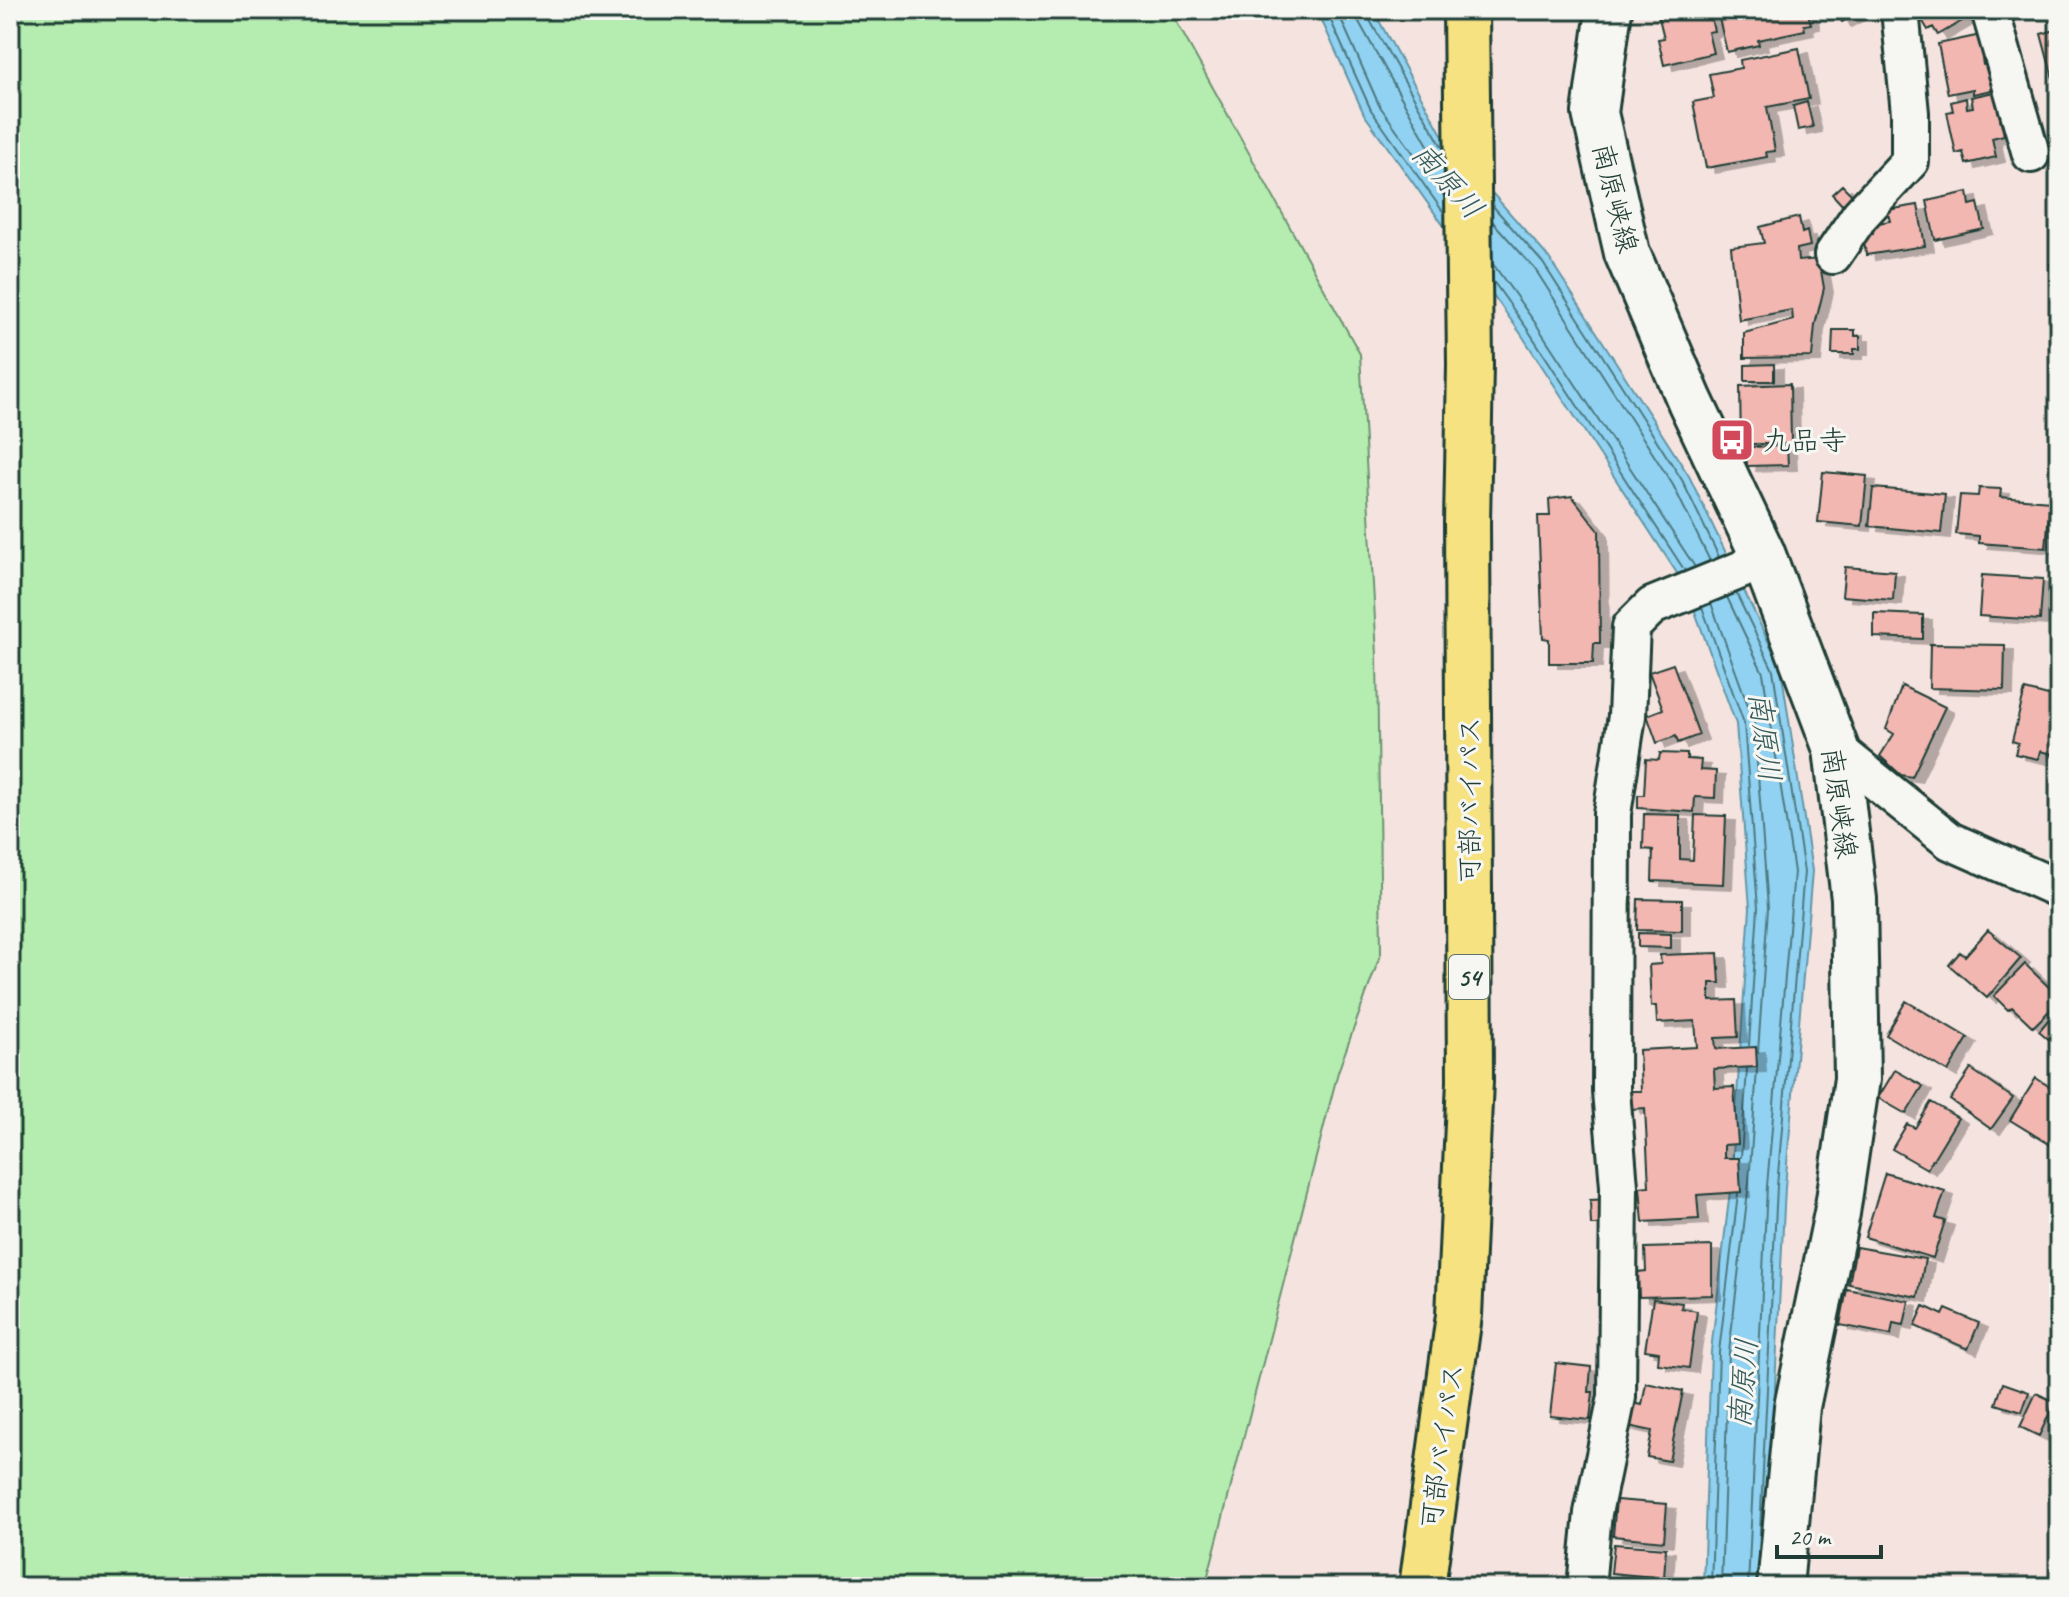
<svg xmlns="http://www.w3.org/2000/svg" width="2069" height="1597" font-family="Caveat,'Klee One',sans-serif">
<defs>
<filter id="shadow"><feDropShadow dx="9" dy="5" stdDeviation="0" flood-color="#0004"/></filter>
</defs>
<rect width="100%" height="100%" fill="#f5e3df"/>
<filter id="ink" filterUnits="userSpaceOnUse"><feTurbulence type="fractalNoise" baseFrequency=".0125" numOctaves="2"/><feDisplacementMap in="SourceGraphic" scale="16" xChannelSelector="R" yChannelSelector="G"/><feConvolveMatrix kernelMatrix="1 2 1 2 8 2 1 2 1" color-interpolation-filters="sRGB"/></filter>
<g filter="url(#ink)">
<!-- green -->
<path fill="#b5ecaf" stroke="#6a9472" stroke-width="2" d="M10 10H1170L1360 354 1377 655 1381 953 1338 1072 1205 1587H10Z"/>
<!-- water -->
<path fill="#91d2f2" stroke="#6396a6" stroke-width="2" d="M1317 10H1373L1444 138 1549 258 1689 476 1781 668 1812 871 1785 1187 1765 1587H1703L1711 1351 1731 1182 1750 908 1736 724 1686 587 1521 334 1364 114Z"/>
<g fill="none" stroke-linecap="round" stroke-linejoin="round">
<!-- shore -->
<path stroke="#4d7980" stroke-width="2" d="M1326 10 1371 110 1444 213
M1337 10 1379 105 1444 196
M1357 10 1359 22 1429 147 1444 165
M1367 10 1368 17 1444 150
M1492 205 1543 263 1682 480 1719 557
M1492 221 1535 269 1673 485 1710 561
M1493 264 1536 324 1695 567
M1493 281 1528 330 1685 571
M1736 593 1773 670 1804 872 1777 1186 1759 1552
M1727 597 1763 673 1794 872 1767 1186 1748 1587
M1711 603 1754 722 1768 908 1758 1052
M1702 607 1744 723 1758 908 1749 1045
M1741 1157 1747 1069
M1711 1587 1719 1352 1738 1194
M1721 1587 1729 1352 1749 1183 1757 1069"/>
</g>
<!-- building -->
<path fill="#f3b7b2" stroke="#1f3d34" stroke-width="2" filter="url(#shadow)" d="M1671 10H1709L1714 31 1708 32 1713 53 1664 65 1658 39 1664 38 1659 18 1672 15Z
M1717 10H1807L1811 24 1804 25 1805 30 1758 40 1759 45 1727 52Z
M1836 10H1865L1842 22Z
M1916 10H1974L1976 13 1938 35 1933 27 1928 30Z
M2059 29V81L2054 82 2041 34Z
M1981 35 1986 58 1982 59 1983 65 1991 64 1996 89 1973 94V89L1948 94 1938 44Z
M1799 48 1809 99 1767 107 1775 151 1766 152 1767 157 1706 168 1693 102 1714 98 1709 74 1741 68 1740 60Z
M1994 92 2004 135 1992 138 1996 157 1966 164 1963 152 1956 154 1947 112 1953 111 1951 102 1966 98 1967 108 1973 107 1971 97Z
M1807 102 1813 127 1798 130 1793 106Z
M1842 185 1854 197 1844 207 1832 194Z
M1968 192 1970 205 1978 203 1984 229 1935 240 1927 201Z
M1918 205 1925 246 1866 255 1863 235 1873 233 1872 224 1890 221 1887 210Z
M1799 217 1802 233 1807 231 1810 246 1797 249 1798 261 1819 259 1824 288 1815 325 1812 357 1744 358V333L1793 320 1792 310 1739 320 1731 247 1764 243 1760 227Z
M2059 263V297L2055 298 2050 264Z
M1833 330H1855V336H1860V349H1854V354H1832Z
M1774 364V381H1745V365Z
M1790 384 1791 444H1741L1740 386Z
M1787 446 1788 465 1747 466 1746 447Z
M1823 472 1867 476 1862 526 1818 522Z
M1873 488 1945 494 1941 533 1869 526Z
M1979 488 2001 489 2000 497 2050 501 2046 548 1979 543V536L1956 534 1960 495 1978 496Z
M1572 496 1599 531 1600 643H1594L1593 663H1549V639L1543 638 1538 516H1550L1549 499Z
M1845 567 1895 571 1893 600 1842 596Z
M1982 575 2043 579 2040 620 1979 616Z
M1874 613 1923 615V639L1874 637Z
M1930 644 2005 645 2004 690 1929 688Z
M1673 664 1699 735 1678 743 1676 736 1657 743 1647 715 1663 709 1649 672Z
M1902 686 1945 707 1912 777 1901 775 1880 756 1894 734 1886 729Z
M2054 687 2059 688V756L2040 751 2038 759 2015 754 2018 743 2012 741 2025 690 2052 697Z
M1660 753 1687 754V759L1701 760 1700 770 1716 771 1715 798 1695 797 1694 812 1638 808V795H1644L1646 759 1659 760Z
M1644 814 1680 815V859L1693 860 1695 815 1726 816 1723 884 1652 881 1653 850 1643 849Z
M1638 899 1682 900V931L1637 930Z
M1988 930 2021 958 1987 998 1949 965 1960 952 1965 956Z
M1638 933 1671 934V948L1638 947Z
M1718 953 1720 983H1710V1001L1736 1000 1738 1037 1715 1038 1716 1049 1756 1047 1757 1067 1714 1069 1715 1088 1734 1087 1738 1144 1724 1145V1158H1739L1741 1192 1697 1195 1699 1219 1643 1222 1640 1187 1649 1186 1645 1108 1632 1109 1630 1091H1641L1639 1050 1697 1047 1695 1021 1657 1023 1656 1006H1651L1649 965 1661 964 1660 955Z
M2025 964 2059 997V1001L2033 1027 2012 1007 2008 1010 1994 996Z
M1906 1001 1968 1038 1948 1072 1886 1035Z
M2059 1007V1048L2039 1031Z
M1971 1069 2013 1098 1991 1129 1950 1100Z
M1895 1070 1923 1086 1906 1114 1878 1098Z
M2036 1078 2056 1091 2052 1097 2059 1101V1140L2054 1147 2010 1120Z
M1931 1102 1958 1118 1927 1169 1892 1149 1907 1124 1915 1128Z
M1885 1173 1945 1191 1936 1218 1945 1221 1933 1258 1865 1237Z
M1612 1199 1613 1225H1591L1590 1200Z
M1712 1246V1295L1639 1297 1638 1272 1646 1271 1645 1248Z
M1856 1247 1925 1259 1918 1297 1849 1284Z
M1847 1289 1909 1301 1904 1325 1893 1323 1891 1335 1840 1325Z
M1653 1299 1682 1303 1681 1308 1697 1311 1689 1368 1658 1364 1659 1352 1645 1350Z
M1924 1306 1943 1315 1946 1309 1979 1323 1968 1349 1915 1326Z
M1556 1363 1591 1367 1589 1392H1593L1590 1420 1550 1416Z
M1646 1383 1683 1391 1669 1461 1647 1457 1652 1431 1624 1425 1629 1402 1642 1405Z
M2003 1383 2029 1392 2022 1412 1996 1404Z
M2036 1393 2055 1402 2039 1436 2020 1427Z
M1616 1500 1667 1504 1664 1541 1613 1536Z
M1614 1544 1666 1548 1664 1578 1611 1573Z"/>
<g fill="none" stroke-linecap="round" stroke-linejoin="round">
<!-- street casing -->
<g stroke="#1f3d34" stroke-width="42">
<path id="street" d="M1990 10 2031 154
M1833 255 1860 215 1910 161V113L1900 10
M1836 749 1950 841 2059 889
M1586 1587 1593 1513 1617 1397 1619 1186 1611 1091 1612 814 1627 716 1631 627 1652 606 1743 569 1762 553"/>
</g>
<!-- secondary casing -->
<g stroke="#1f3d34" stroke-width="50">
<path id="secondary" d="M1609 10 1595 113 1627 253 1690 401 1762 553 1836 749 1854 899 1857 1079 1837 1213 1797 1407 1780 1587"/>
</g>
<!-- highway casing -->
<g stroke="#1f3d34" stroke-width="50">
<path id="highway" d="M1422 1587 1459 1315 1470 1081 1467 523 1470 365 1466 10"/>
</g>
<!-- street -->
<use href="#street" stroke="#f6f6f2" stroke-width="36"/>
<!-- secondary -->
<use href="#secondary" stroke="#f6f6f2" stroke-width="44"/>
<!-- highway -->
<use href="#highway" stroke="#f6e281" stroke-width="44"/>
</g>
</g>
<!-- icons -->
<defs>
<g id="bus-square" transform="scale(2.3)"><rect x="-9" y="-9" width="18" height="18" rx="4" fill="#d1495b" stroke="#f6f6f2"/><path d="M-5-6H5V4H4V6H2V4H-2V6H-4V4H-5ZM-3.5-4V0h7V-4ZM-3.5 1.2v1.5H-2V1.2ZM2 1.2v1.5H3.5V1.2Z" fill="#fff"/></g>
</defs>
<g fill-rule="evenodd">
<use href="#bus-square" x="1732" y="440"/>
</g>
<g text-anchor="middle" stroke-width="6" stroke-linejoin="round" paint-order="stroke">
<!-- shield labels -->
<rect fill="#f6f6f2" stroke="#60746d" stroke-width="2" x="1449" y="955" width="40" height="44" rx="6"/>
<g font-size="26" font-weight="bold" fill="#1f3d34">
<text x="1469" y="986">54</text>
</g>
<!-- street labels -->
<g font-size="28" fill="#1f3d34" stroke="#f6f6f2">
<text transform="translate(1616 198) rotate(76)" y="10">南原峡線</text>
<text transform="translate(1469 800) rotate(-90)" y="10">可部バイパス</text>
<text transform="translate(1840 803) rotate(82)" y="10">南原峡線</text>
<text transform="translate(1441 1446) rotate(-82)" y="10">可部バイパス</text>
</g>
<!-- poi labels -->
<g font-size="28" fill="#1f3d34" stroke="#f6f6f2" text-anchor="start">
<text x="1763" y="450">九品寺</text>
</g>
<!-- water labels -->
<g font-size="30" font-style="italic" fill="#365b5a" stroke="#f6f6f2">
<text transform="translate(1448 181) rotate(48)" y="10">南原川</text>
<text transform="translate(1765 737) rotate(83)" y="10">南原川</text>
<text transform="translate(1743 1383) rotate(-85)" y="10">南原川</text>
</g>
</g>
<!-- margin -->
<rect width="2069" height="1597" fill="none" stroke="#f6f6f2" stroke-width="40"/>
<rect x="20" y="20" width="2029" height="1557" fill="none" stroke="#1f3d34" stroke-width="3" filter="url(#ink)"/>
<!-- scale -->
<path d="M1777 1545v12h104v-12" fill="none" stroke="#1f3d34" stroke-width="4"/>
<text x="1789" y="1545" font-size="24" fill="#1f3d34" stroke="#f6f6f2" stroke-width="6" paint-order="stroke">20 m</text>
</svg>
